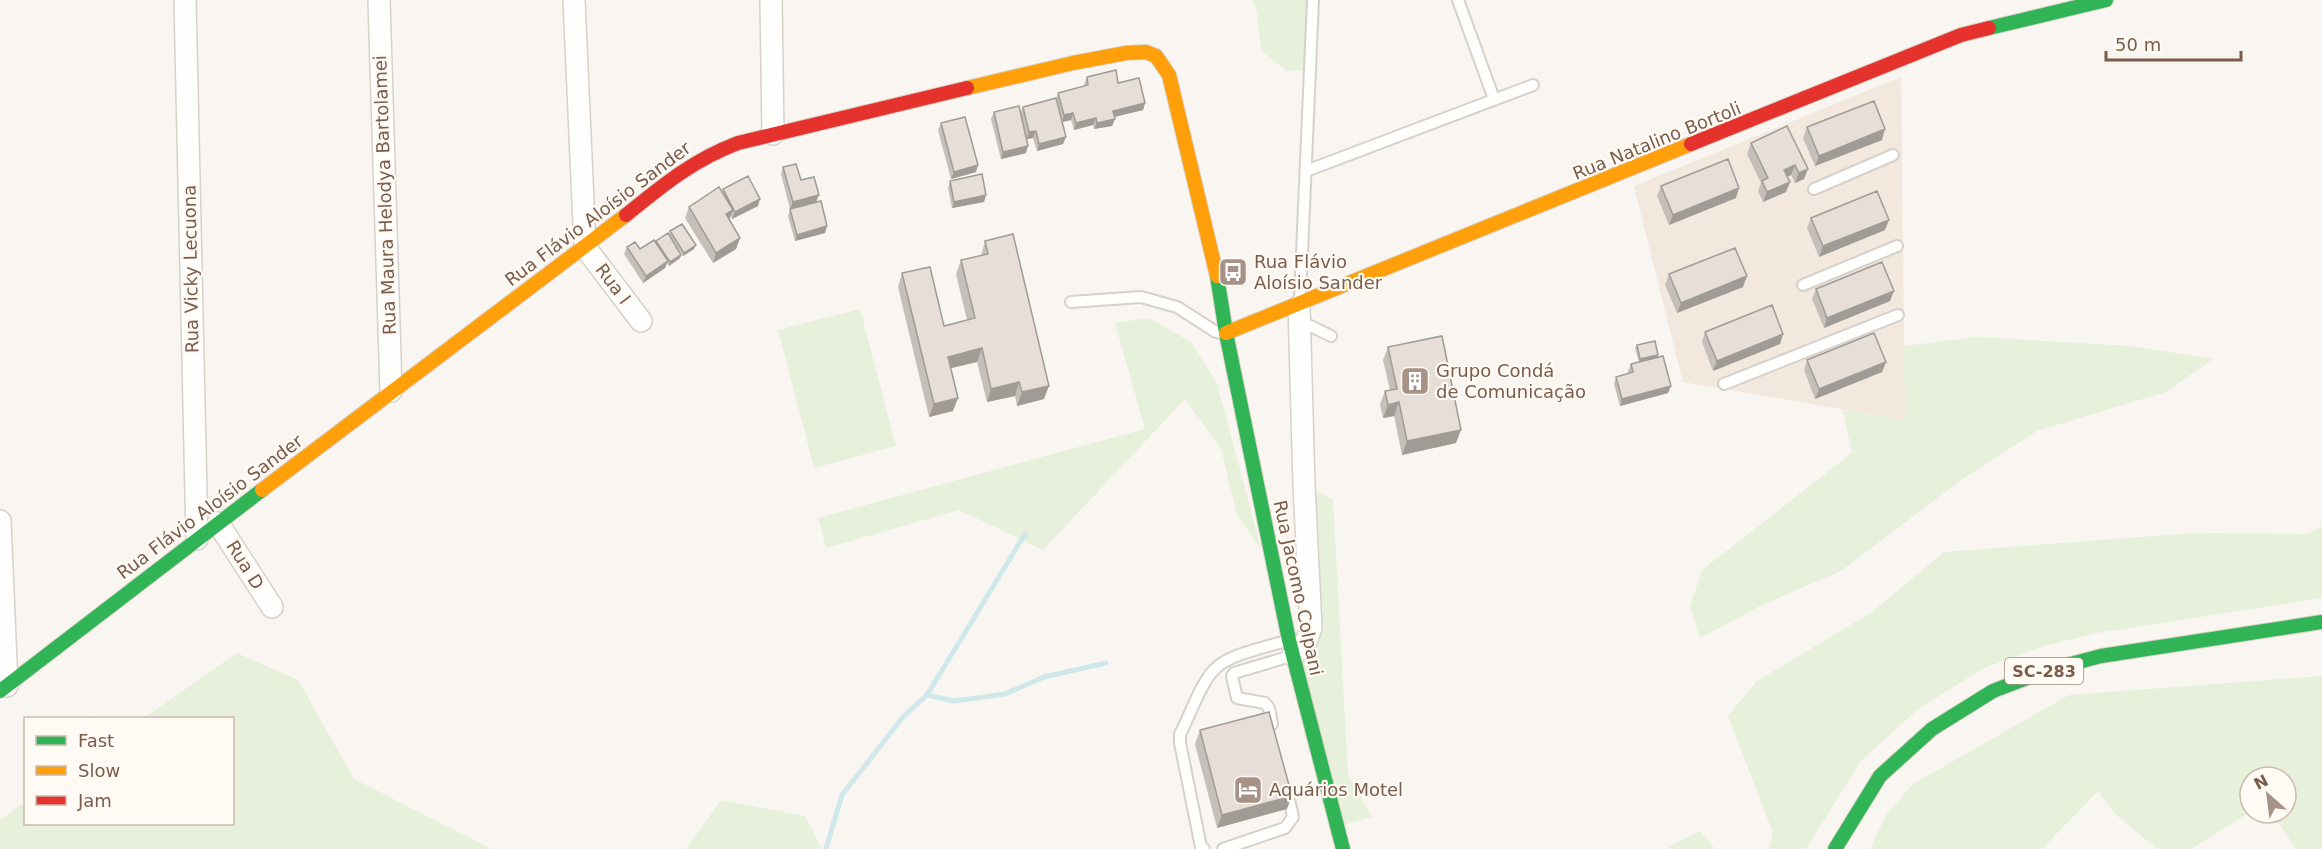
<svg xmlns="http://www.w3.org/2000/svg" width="2322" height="849" font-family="'DejaVu Sans',sans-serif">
<rect width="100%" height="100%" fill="#f9f5f0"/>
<!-- residential -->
<path fill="#f2e8de" d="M1901 77 1905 420 1683 382 1634 186Z"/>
<!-- green -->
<path fill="#e7f0db" d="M1253 0H1313L1310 70 1286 71 1261 50 1257 13Z
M860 309 896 446 814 468 778 330Z
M1149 318 1191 342 1217 383 1261 549 1237 515 1221 449 1185 399 1043 550 959 510 826 548 818 518 1145 429 1115 323Z
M1976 337 2131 346 2213 359 2166 392 2037 431 1961 480 1841 571 1762 605 1700 638 1690 607 1702 570 1852 453 1843 410 1905 420 1904 346Z
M1304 485 1333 500 1348 775 1372 817 1337 826 1293 655 1306 642Z
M2322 526V598L2097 633 2040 647 1982 669 1917 710 1861 761 1806 849H1769L1773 833 1728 716 1757 681 1872 612 1944 552 2193 533 2308 534Z
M237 653 298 680 354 779 492 849H0V820L25 802 26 824H232V718H144Z
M2322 676V849H2296L2272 813H2286V777H2250V812L2191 849H2157L2114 813 2098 791 2042 849H1870L1886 815 1913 784 2069 695Z
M721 800 805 816 822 849H686Z
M1700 831 1715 849H1667L1674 844Z"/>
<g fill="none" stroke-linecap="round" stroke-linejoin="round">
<!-- stream -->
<path stroke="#d0e8ea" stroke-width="5" d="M927 695 954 701 1005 694 1044 677 1106 663
M826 849 842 795 903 717 927 695 1025 534"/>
<!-- lane casing -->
<g stroke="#d7d1cb" stroke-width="14">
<path id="lane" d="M1458 0 1494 99
M1306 171 1533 85
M1814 189 1893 155
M1803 285 1897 246
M1300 299 1313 0
M1071 302 1141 297 1177 307 1216 332 1223 333
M1300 321 1331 336
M1724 384 1898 315
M1272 724 1269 708 1265 703 1237 698 1232 676 1234 673 1291 656
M1204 849 1201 847 1180 743V734C1190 716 1201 681 1216 668 1230 654 1267 647 1286 641
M1223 849 1285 828 1293 817 1287 790"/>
</g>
<!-- street casing -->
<g stroke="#d7d1cb" stroke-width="24">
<path id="street" d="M185 0 197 539
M379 0 391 391
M574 0 585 247 641 321
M771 0 773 134
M0 521 7 686
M218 523 272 607
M1293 655 1306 642 1311 628 1304 485 1299 306"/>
</g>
<!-- fast casing -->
<g stroke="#d9d2cb" stroke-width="16">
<path id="fast" d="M1989 28 2106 0
M1217 276 1226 333 1289 640 1343 849
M0 691 262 490
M1835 849 1880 776 1932 729 1993 691 2048 670 2101 656 2322 622"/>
</g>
<!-- slow casing -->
<g stroke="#d9d2cb" stroke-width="16">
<path id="slow" d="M967 88 1073 63 1126 53 1146 52 1156 56 1169 75 1217 276
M1226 333 1691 144
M262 490 626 215"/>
</g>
<!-- jam casing -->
<g stroke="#d9d2cb" stroke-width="16">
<path id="jam" d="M1691 144 1961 35 1989 28
M626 215C663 185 693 160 738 143L967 88"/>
</g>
<!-- lane -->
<use href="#lane" stroke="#fefefd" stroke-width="10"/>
<!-- street -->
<use href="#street" stroke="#fefefd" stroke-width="21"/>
<!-- fast -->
<use href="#fast" stroke="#30b455" stroke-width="14"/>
<!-- slow -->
<use href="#slow" stroke="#ff9f0a" stroke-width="14"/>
<!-- jam -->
<use href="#jam" stroke="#e5322d" stroke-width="14"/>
</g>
<!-- wall -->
<path fill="#c6bfb9" d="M1087 77 1118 83 1145 103 1143 110 1114 117 1115 119 1112 126 1094 129 1093 125 1074 130 1071 120 1062 122 1063 144 1037 151 1033 138 1027 139 1026 153 1001 159 991 119 994 112 1020 114 1023 107 1056 99 1058 93 1085 86 1084 84Z
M941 123 976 172 951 179 938 130Z
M1787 126 1804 179 1795 183 1791 175 1787 177 1786 192 1763 202 1758 191 1761 183 1747 154 1751 143Z
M1807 127 1882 140 1815 166 1803 138Z
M783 167 819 195 816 202 790 209 781 174Z
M950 181 984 202 952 208 948 188Z
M1661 186 1736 198 1669 225 1657 196Z
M723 189 758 206 732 219 731 216 729 220 740 238 736 249 713 263 685 218 689 207 722 191Z
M790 209 827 226 825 233 795 241 788 216Z
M1811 218 1885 230 1819 257 1807 228Z
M670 231 694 249 683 256 669 235Z
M656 241 681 255 680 258 669 266 667 263 665 268 643 283 624 254 627 247 640 249 655 242Z
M985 241 1044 399 1017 406 1015 396 987 402 977 362 951 368 953 411 929 417 898 287 902 273 944 326 967 320 956 274 961 260 981 256Z
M1669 274 1743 287 1677 313 1665 285Z
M1816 289 1890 301 1824 328 1812 299Z
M1705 332 1783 334 1780 344 1713 371 1702 342Z
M1637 345 1657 357 1671 386 1668 393 1620 406 1614 384 1616 377 1629 374 1628 371 1631 364 1639 362 1635 348Z
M1388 347 1456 443 1402 455 1394 416 1383 418 1380 404 1385 391 1390 390 1383 360Z
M1807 360 1886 362 1882 372 1815 399 1804 370Z
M1200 730 1287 809 1217 828 1195 744Z"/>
<!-- shaded-wall -->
<path fill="#a19b96" d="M1145 103 1143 110 1110 118 1113 111Z
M1073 113 1071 120 1062 122 1064 115Z
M1096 118 1093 125 1074 130 1076 123Z
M1115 119 1112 126 1094 129 1097 123Z
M1885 129 1882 140 1815 166 1819 156Z
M1036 131 1033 138 1027 139 1029 132Z
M1066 137 1063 144 1037 151 1039 144Z
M1028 146 1026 153 1001 159 1003 152Z
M978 165 976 172 951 179 954 172Z
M1795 165 1791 175 1780 180 1784 170Z
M1808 169 1804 179 1795 183 1799 173Z
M1790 182 1786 192 1763 202 1767 192Z
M1739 188 1736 198 1669 225 1673 215Z
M819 195 816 202 790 209 793 202Z
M986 195 984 202 952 208 954 202Z
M760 199 758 206 732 219 735 212Z
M733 210 729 220 726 214Z
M1889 220 1885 230 1819 257 1823 246Z
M827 226 825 233 795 241 797 235Z
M740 238 736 249 713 263 716 253Z
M696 245 694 249 683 256 684 253Z
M681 255 680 258 669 266 670 262Z
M668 261 665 268 643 283 646 276Z
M1747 276 1743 287 1677 313 1681 303Z
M1894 291 1890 301 1824 328 1827 318Z
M1783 334 1780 344 1713 371 1717 361Z
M982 348 977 362 943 370 948 357Z
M1658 355 1657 358 1639 362 1640 359Z
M1886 362 1882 372 1815 399 1819 389Z
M1019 382 1015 396 987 402 991 389Z
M1049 386 1044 399 1017 406 1022 392Z
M1671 386 1668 393 1620 406 1622 399Z
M958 398 953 411 929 417 934 404Z
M1399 402 1394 416 1383 418 1388 405Z
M1461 430 1456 443 1402 455 1407 441Z
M1292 796 1287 809 1217 828 1222 815Z"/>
<!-- building -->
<path fill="#e6ded7" stroke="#a19b96" stroke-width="1.5" d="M1116 70 1118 83 1139 78 1145 103 1113 111 1115 119 1097 123 1096 118 1076 123 1073 113 1064 115 1058 93 1088 85 1087 77Z
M1056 98 1066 137 1039 144 1036 131 1029 132 1023 107Z
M1874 101 1885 129 1819 156 1807 127Z
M1019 106 1028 146 1003 152 994 112Z
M965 117 978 165 954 172 941 123Z
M1787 126 1808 169 1799 173 1795 165 1784 170 1790 182 1767 192 1762 181 1768 178 1751 143Z
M1728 159 1739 188 1673 215 1661 186Z
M796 164 801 180 814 177 819 195 793 202 783 167Z
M982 174 986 195 954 202 950 181Z
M748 176 760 199 735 212 723 189Z
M719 187 733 210 726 214 740 238 716 253 689 207Z
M1877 191 1889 220 1823 246 1811 218Z
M821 201 827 226 797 235 790 209Z
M682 224 696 245 684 253 670 231Z
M668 233 681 255 670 262 656 241Z
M1013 234 1049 386 1022 392 1019 382 991 389 982 348 948 357 958 398 934 404 902 273 930 267 944 326 975 318 961 260 988 254 985 241Z
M654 240 668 261 646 276 627 247 635 242 640 249Z
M1735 248 1747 276 1681 303 1669 274Z
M1882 262 1894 291 1827 318 1816 289Z
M1772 305 1783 334 1717 361 1705 332Z
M1874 333 1886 362 1819 389 1807 360Z
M1442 336 1461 430 1407 441 1399 402 1388 405 1385 391 1397 389 1388 347Z
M1655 341 1658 355 1640 359 1637 345Z
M1663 356 1671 386 1622 399 1616 377 1633 372 1631 364Z
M1269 712 1292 796 1222 815 1200 730Z"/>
<!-- icons -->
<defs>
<g id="bus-square" transform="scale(1.5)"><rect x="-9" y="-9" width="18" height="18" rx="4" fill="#a69286" stroke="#fffaf3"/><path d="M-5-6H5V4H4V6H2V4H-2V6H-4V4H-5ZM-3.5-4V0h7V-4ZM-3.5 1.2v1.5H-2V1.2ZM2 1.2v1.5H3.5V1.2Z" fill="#fff"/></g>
<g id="building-square" transform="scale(1.5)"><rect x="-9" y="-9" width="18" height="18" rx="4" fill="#a69286" stroke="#fffaf3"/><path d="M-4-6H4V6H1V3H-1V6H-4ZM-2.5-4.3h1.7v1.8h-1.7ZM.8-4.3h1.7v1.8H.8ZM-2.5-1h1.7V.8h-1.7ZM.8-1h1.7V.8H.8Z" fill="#fff"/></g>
<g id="hotel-square" transform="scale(1.5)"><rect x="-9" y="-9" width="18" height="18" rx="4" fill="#a69286" stroke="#fffaf3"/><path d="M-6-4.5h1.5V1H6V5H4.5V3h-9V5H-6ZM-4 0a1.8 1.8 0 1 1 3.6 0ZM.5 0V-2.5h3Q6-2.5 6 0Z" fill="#fff"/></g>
</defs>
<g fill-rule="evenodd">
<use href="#bus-square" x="1233" y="272"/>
<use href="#building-square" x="1415" y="381"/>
<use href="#hotel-square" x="1248" y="790"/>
</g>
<g text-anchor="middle" stroke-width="4.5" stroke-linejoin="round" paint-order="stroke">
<!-- shield labels -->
<rect fill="#fffaf3" stroke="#a28b7f" stroke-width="1.5" x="2005" y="658" width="78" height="26" rx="4.5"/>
<g font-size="16" font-weight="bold" fill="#7a5c4d">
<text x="2044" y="677">SC-283</text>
</g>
<!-- street labels -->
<g font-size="18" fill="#7a5c4d" stroke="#fffaf3">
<text transform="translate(1657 141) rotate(-22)" y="6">Rua Natalino Bortoli</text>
<text transform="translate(385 195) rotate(-92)" y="6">Rua Maura Helodya Bartolamei</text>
<text transform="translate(598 214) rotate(-37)" y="6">Rua Flávio Aloísio Sander</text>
<text transform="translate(191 269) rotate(-91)" y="6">Rua Vicky Lecuona</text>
<text transform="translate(613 284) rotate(53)" y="6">Rua I</text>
<text transform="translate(210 507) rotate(-37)" y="6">Rua Flávio Aloísio Sander</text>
<text transform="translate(245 565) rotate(58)" y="6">Rua D</text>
<text transform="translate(1298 588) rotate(78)" y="6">Rua Jacomo Colpani</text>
</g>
<!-- poi labels -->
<g font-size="18" fill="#7a5c4d" stroke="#fffaf3" text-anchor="start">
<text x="1254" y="268">Rua Flávio<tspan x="1254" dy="21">Aloísio Sander</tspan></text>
<text x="1436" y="377">Grupo Condá<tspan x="1436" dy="21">de Comunicação</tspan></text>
<text x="1269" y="796">Aquários Motel</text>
</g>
</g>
<!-- legend -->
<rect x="24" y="717" width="210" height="108" fill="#fffaf3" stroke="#cabbb1" stroke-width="1.5"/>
<rect x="36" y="736" width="30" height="9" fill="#30b455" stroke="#cabbb1" stroke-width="1.5"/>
<text x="78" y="747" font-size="18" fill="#7a5c4d">Fast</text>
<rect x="36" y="766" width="30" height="9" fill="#ff9f0a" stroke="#cabbb1" stroke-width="1.5"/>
<text x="78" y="777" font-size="18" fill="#7a5c4d">Slow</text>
<rect x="36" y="796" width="30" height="9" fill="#e5322d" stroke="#cabbb1" stroke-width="1.5"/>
<text x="78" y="807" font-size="18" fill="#7a5c4d">Jam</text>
<!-- north arrow -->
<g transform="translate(2268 795) rotate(332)"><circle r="28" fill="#fffaf3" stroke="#cabbb1" stroke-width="1.5"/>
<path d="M0-4.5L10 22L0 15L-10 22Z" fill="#a69286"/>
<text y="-9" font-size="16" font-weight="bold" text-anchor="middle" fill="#7a5c4d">N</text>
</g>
<!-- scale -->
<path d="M2106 51v9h135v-9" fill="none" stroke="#7a5c4d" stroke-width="3"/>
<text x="2115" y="51" font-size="18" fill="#7a5c4d" stroke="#fffaf3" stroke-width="4.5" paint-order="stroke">50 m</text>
</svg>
